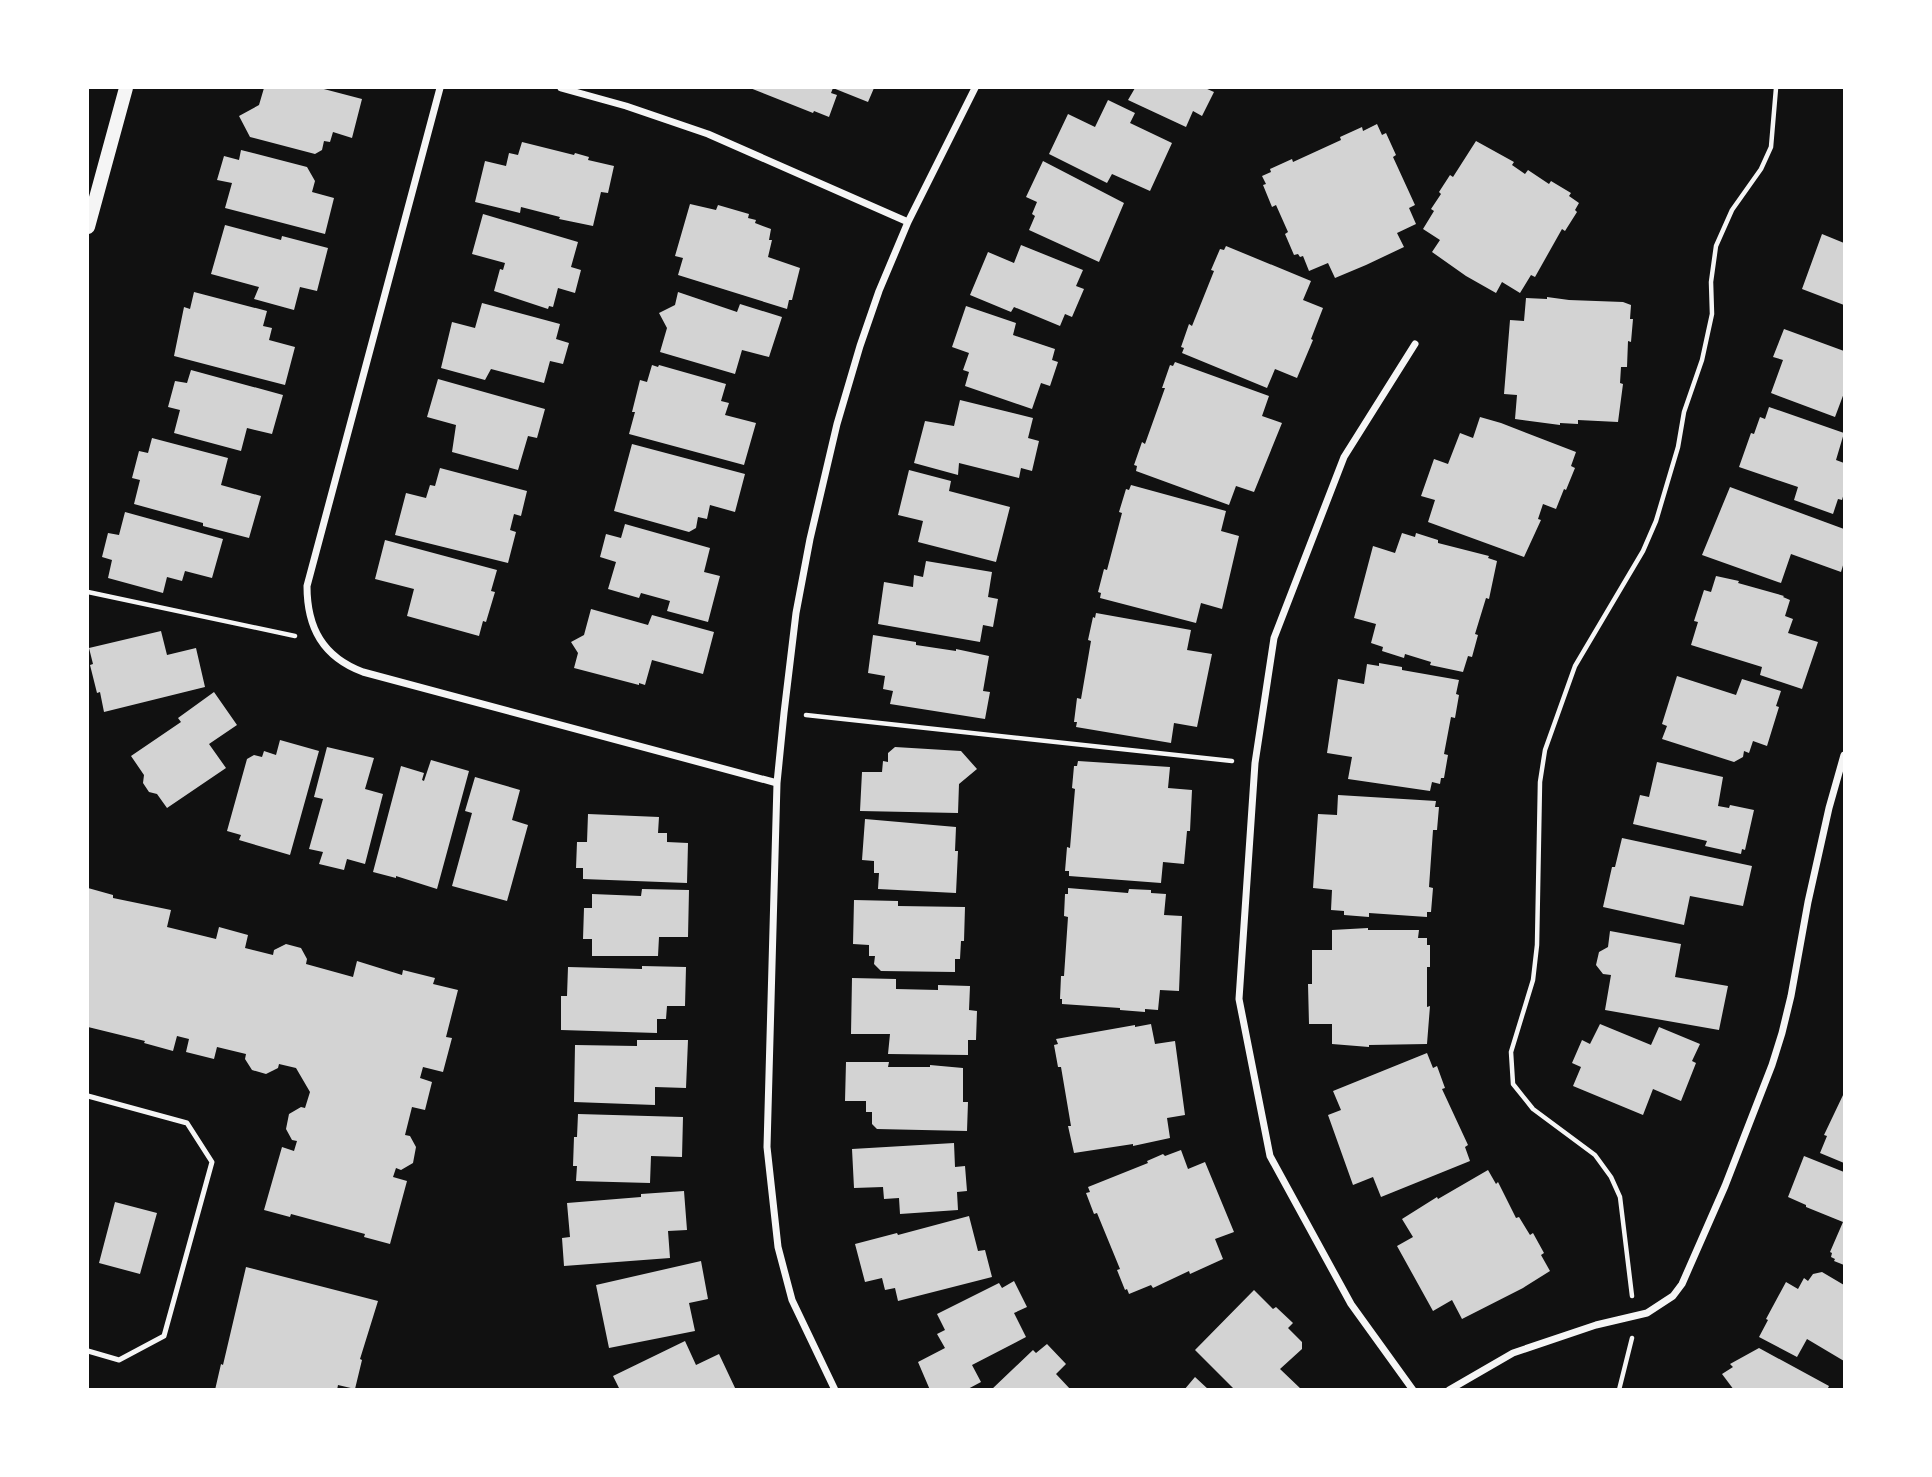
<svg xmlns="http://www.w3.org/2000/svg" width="1932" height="1477" font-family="'Alegreya Sans',sans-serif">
<rect width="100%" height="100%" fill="#111"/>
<!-- building -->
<path fill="#d3d3d3" d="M264 88 315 89 320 88 362 99 352 138 333 132 330 142 324 141 322 150 315 154 250 137 239 116 259 105Z
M750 88H874L868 102 833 88 831 93 837 95 829 117 814 111 813 113Z
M1135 88H1205L1214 92 1202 116 1193 111 1186 127 1128 100Z
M1108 100 1135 113 1130 123 1172 143 1150 191 1112 174 1107 183 1049 154 1068 114 1095 127Z
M1377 124 1382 135 1386 133 1396 155 1393 157 1415 205 1409 208 1416 224 1397 233 1404 247 1366 265 1335 278 1328 263 1309 271 1303 256 1300 257 1298 254 1294 255 1285 234 1288 232 1276 205 1272 207 1263 185 1266 184 1262 176 1271 172 1270 169 1292 159 1293 162 1341 140 1340 137 1362 127 1363 131Z
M1476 141 1514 162 1512 165 1525 174 1528 170 1549 184 1551 181 1571 193 1569 196 1579 203 1575 210 1577 212 1565 231 1562 229 1535 277 1531 275 1520 293 1502 282 1496 293 1466 276 1432 252 1440 240 1423 229 1434 211 1431 209 1441 194 1439 192 1450 175 1453 177Z
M522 142 574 155 575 153 589 157 588 160 614 166 608 193 601 192 593 226 559 219 560 217 521 207 520 213 475 202 485 161 506 166 509 153 518 155Z
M241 150 307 167 315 181 312 192 334 198 325 234 225 208 232 183 217 180 224 156 239 160Z
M1043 161 1124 203 1099 262 1029 230 1035 216 1032 214 1037 202 1026 197Z
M690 204 716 210 718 205 749 214 748 218 756 220 755 223 771 229 769 240H772L768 257 800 268 792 300H789L787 309 678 275 683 258 675 256Z
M483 214 578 242 571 267 581 270 575 293 558 288 553 307 549 306 548 309 494 291 500 269 503 270 505 263 472 254Z
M225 225 281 240 282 236 328 248 317 291 300 287 294 310 254 299 259 287 211 274Z
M1822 234 1844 243V305L1802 289Z
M1021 245 1083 270 1076 286 1084 289 1072 317 1065 314 1060 326 1014 307 1011 312 970 295 988 252 1014 263Z
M1226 246 1311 281 1303 300 1323 308 1311 339 1313 340 1297 378 1275 369 1267 388 1182 353 1184 348 1181 347 1189 324 1192 326 1214 271 1211 270 1220 249 1224 250Z
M194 292 267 311 263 326 272 328 269 340 295 347 285 385 174 356 184 307 190 309Z
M678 292 737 312 740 304 782 317 769 357 742 350 735 374 660 352 667 328 659 313 675 305Z
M1547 297 1569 300 1623 302 1631 305 1630 319H1633L1631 342 1628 341 1627 367H1621L1620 383 1623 384 1618 422 1578 420V424L1560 423V425L1515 419 1517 395 1504 394 1510 320 1524 321 1526 298 1547 299Z
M482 303 560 324 556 339 569 343 563 364 550 361 544 383 491 369 485 380 441 368 452 322 475 328Z
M966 306 1016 323 1013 335 1055 349 1052 360 1058 362 1050 386 1041 383 1032 409 965 386 969 372 963 370 969 353 952 347Z
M1784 329 1844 351V393L1835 417 1771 393 1783 360 1773 357Z
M1175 362 1269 396 1262 416 1282 423 1254 492 1236 486 1229 505 1136 471 1137 466 1134 465 1142 442 1145 444 1165 388H1162L1170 365 1173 366Z
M652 365 658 367 659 365 726 384 721 401 729 403 725 415 756 423 744 465 629 434 635 412H632L640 380 647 382Z
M191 370 283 395 272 434 247 428 241 451 174 433 180 410 168 407 175 381 187 383Z
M438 379 545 409 537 438 528 436 518 470 452 452 456 425 427 417Z
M960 400 1033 418 1028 438 1039 441 1032 471 1021 468 1019 478 959 463 958 475 914 463 925 421 954 426Z
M1769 407 1844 433 1836 460 1844 463V493L1842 500 1838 499 1833 514 1794 500 1798 487 1739 467 1751 433 1754 434 1760 417 1765 419Z
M1480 417 1501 423 1576 452 1571 466 1575 468 1566 490 1564 489 1556 509 1543 504 1538 519 1541 520 1524 557 1428 522 1435 500 1421 496 1434 459 1448 464 1460 433 1473 438Z
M152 438 228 458 221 485 261 496 249 538 203 526V523L134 504 140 480 132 478 139 451 148 453Z
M632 444 745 474 735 512 710 505 707 519 698 517 696 528 689 532 614 511Z
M440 468 527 491 521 516 514 514 510 530 516 532 508 563 395 535 406 493 426 498 430 485 435 486Z
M909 470 951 481 949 491 1010 507 996 562 918 542 923 521 898 515Z
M1131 485 1226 511 1221 531 1239 536 1222 609 1201 603 1196 623 1100 598 1101 593 1098 592 1104 569 1107 570 1122 513 1119 512 1126 489 1129 490Z
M1730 487 1844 529V562L1841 572 1791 554 1781 583 1702 555Z
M125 512 223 539 212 578 185 571 182 581 167 577 163 593 108 578 112 560 102 557 108 533 119 535Z
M625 524 710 548 704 572 720 576 708 622 667 611 670 601 641 593 639 598 608 589 616 562 600 557 606 534 621 538Z
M1402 533 1415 537 1416 533 1438 540V543L1489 556 1488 558 1497 561 1489 599 1486 598 1475 634 1478 635 1472 657 1468 656 1463 672 1430 665 1431 662 1405 654 1404 658 1382 651 1383 647 1371 643 1376 624 1354 618 1373 546 1395 553Z
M385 540 497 570 491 591 495 592 486 622 483 621 479 636 407 616 414 589 375 579Z
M926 561 992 572 988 597 998 599 993 627 983 625 980 642 878 624 884 582 913 587 914 575 923 577Z
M1716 576 1739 581 1738 583 1784 596 1783 597 1790 600 1785 616 1793 619 1788 633 1818 642 1802 689 1760 675 1762 667 1691 645 1698 622 1694 621 1704 590 1711 592Z
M591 609 648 625 652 615 714 632 703 674 652 660 645 685 639 683V685L574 668 578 653 571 642 584 635Z
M1096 613 1191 630 1187 650 1212 654 1197 727 1174 723 1171 743 1076 727 1077 722H1074L1077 698 1081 699 1091 641 1088 640 1093 617 1095 618Z
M161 631 167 655 196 648 205 687 104 712 100 692 97 693 90 665 93 664 89 648Z
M873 635 916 642V645L956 651V649L989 656 983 691 990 692 985 719 890 704 893 691 883 689 885 676 868 673Z
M1379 663 1402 667V670L1459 680 1456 694 1459 695 1455 718 1451 717 1444 754 1448 755 1444 778H1441L1440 784 1432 782 1430 791 1348 779 1352 757 1327 753 1338 679 1364 684 1367 664 1379 666Z
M1677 676 1736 695 1742 679 1781 691 1776 706 1779 707 1767 746 1753 741 1749 753 1744 751 1743 757 1734 762 1662 739 1667 726 1662 724Z
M214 692 237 725 209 744 226 768 167 808 157 794 149 792 143 783 144 775 131 756 181 722 178 718Z
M280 740 319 751 290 855 239 840 241 835 227 831 247 759 254 755 262 757 264 751 276 755Z
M327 747 374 758 365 789 383 794 365 864 347 859 344 870 319 864 323 852 309 849 323 799 314 797Z
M895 747 961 751 977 769 959 784 958 813 860 811 862 772H882L883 761 888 762V753Z
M431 760 469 771 437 889 396 876V878L373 872 401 766 424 773 422 780 424 781Z
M1078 761 1170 767 1168 788 1192 790 1190 831H1187L1184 864 1163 862 1161 883 1069 876V871H1065L1067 847 1070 848 1075 789 1072 788 1074 766H1077Z
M1657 762 1723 777 1718 806 1729 808 1730 805 1754 810 1745 850 1742 849 1741 854 1705 846 1707 841 1633 824 1640 795 1649 797Z
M475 777 520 790 512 820 528 825 507 901 452 886 472 813 465 811Z
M1338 795 1436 801 1435 807H1439L1437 830H1433L1429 887 1433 888 1431 912H1427V917L1369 913V917L1344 915V911L1331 910 1332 890 1313 888 1318 814 1337 815Z
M588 814 659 817 658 833H667V842L688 843 687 883 583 879V868H576L577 842H587Z
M865 819 956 827 955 851H958L956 893 878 889 879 873H874V861L862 860Z
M1622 838 1752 866 1743 906 1690 896 1684 925 1603 907 1612 867H1615Z
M88 888 113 895V898L171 910 167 927 216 939 219 927 248 935 245 948 273 955 274 950 286 944 301 948 307 959 306 964 353 977 357 961 402 975 403 970 435 978 433 984 458 990 446 1037 452 1038 443 1072 423 1067 420 1078 432 1082 425 1110 412 1107 405 1135 410 1136 416 1147 413 1163 401 1170 396 1168 393 1177 407 1181 390 1244 364 1237 365 1234 291 1214 290 1217 264 1210 282 1147 294 1151 297 1141 292 1140 286 1129 289 1114 301 1107 305 1108 310 1092 296 1068 279 1064 278 1068 266 1074 252 1070 245 1059 246 1054 217 1047 214 1059 186 1052 189 1039 177 1036 173 1051 144 1043 145 1041 88 1027Z
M1068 888 1128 893 1129 889 1151 890V893L1166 894 1164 915 1182 916 1179 991 1160 990 1158 1010 1145 1009V1012L1120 1010V1008L1062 1004V999H1060L1061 976H1064L1068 917 1064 916 1065 894H1068Z
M642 889 689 890 688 937H659L658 956H592V939H583L584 908H592V894L641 896Z
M854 900 898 901V906L965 907 964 941H961L960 959H955V972L881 971 874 964 875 956H869V945L853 944Z
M1368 928V930H1419L1418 938H1427V945H1430V967H1427V1007L1430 1006 1427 1044 1369 1045V1047L1332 1044V1024H1309L1308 984H1312V950H1332V930Z
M1610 931 1681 944 1675 977 1728 986 1719 1030 1605 1010 1611 975 1603 974 1596 965 1599 952 1608 947Z
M642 966 686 967 685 1006H667L666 1019H657V1033L561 1030V996H567L568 967 642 969Z
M852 978 896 979V989L938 990V985L970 986 969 1010 977 1011 976 1040H968V1055L888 1054 890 1034H851Z
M1151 1024 1155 1044 1175 1041 1185 1115 1167 1118 1170 1138 1133 1146V1144L1074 1153 1068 1126H1071L1061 1067H1058L1054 1045 1058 1044 1056 1039 1135 1025V1027Z
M1600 1024 1651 1045 1659 1027 1700 1044 1692 1061 1696 1063 1681 1101 1653 1089 1643 1115 1573 1086 1581 1067 1572 1063 1582 1040 1590 1044Z
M637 1040H688L686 1088 655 1087V1105L574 1102 575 1045 637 1046Z
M1427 1053 1433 1068 1437 1066 1445 1088 1442 1089 1468 1145 1465 1147 1470 1161 1381 1197 1373 1177 1353 1185 1328 1115 1341 1110 1333 1091Z
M846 1062H889L888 1067H930V1065L963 1068V1102H968L967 1131 877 1129 872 1124V1112H866V1101H845Z
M1844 1093V1163L1820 1153 1827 1136 1824 1135Z
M578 1114 683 1117 682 1157 651 1156 650 1183 576 1181 577 1166H573L574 1137H577Z
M954 1143 955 1167 965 1166 967 1191 957 1192 958 1210 900 1214 899 1198 884 1199 883 1187 854 1188 852 1149Z
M1181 1150 1188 1169 1205 1162 1234 1232 1215 1239 1223 1259 1190 1274 1189 1271 1153 1288 1151 1285 1129 1294 1127 1289 1125 1290 1117 1270 1120 1269 1097 1213 1094 1214 1086 1193 1090 1192 1088 1187 1148 1163 1147 1161 1163 1154 1165 1156Z
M1804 1156 1844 1172V1265L1834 1261 1835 1259 1831 1257 1832 1253 1830 1252 1843 1222 1806 1207V1205L1788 1197Z
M1488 1170 1496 1184 1498 1182 1516 1218 1519 1217 1530 1235 1533 1233 1544 1253 1541 1255 1550 1271 1523 1288 1462 1319 1452 1300 1433 1311 1397 1246 1413 1237 1402 1219 1437 1197 1438 1199Z
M684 1191 687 1230 668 1231 670 1258 564 1266 562 1238 570 1237 567 1203 641 1197V1194Z
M115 1202 157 1213 140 1274 99 1263Z
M969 1216 978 1251 985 1250 992 1277 898 1301 895 1288 885 1290 882 1278 865 1282 855 1244 897 1233 898 1235Z
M701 1261 708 1299 689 1303 695 1331 609 1348 596 1285Z
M246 1267 378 1301 360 1359 362 1360 355 1389 338 1385 337 1390H215L221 1364 223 1365Z
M1822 1272 1844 1285V1361L1807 1339 1797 1357 1759 1337 1768 1320 1766 1319 1786 1282 1798 1289 1804 1278 1808 1281 1813 1274Z
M1014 1281 1027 1307 1014 1313 1026 1337 972 1365 981 1382 966 1390H930L918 1362 945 1348 937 1334 945 1330 937 1314 999 1283 1002 1288Z
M1254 1290 1273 1309 1276 1307 1293 1323 1288 1328 1302 1342V1349L1280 1369 1302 1390H1235L1195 1350Z
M685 1341 696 1365 719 1354 736 1390H620L613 1376Z
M1047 1344 1066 1364 1056 1374 1071 1390H991L1033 1350 1036 1353Z
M1759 1348 1829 1386 1827 1390H1734L1722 1374 1733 1367 1730 1364Z
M1195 1377 1209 1390H1184Z"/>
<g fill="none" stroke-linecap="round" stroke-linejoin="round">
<!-- path -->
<path stroke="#f5f5f5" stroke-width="4.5" d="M88 592 295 636
M806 715 1232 761
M1632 1296 1620 1197 1611 1177 1595 1155 1533 1109 1513 1084 1511 1052 1533 980 1537 945 1540 782 1545 750 1575 666 1643 551 1656 521 1678 447 1684 412 1702 360 1712 314 1711 282 1716 246 1732 210 1761 169 1771 147 1776 88
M1619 1390 1632 1338"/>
<!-- service -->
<path stroke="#f5f5f5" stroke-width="5" d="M88 1096 187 1123 212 1162 164 1336 119 1360 88 1351"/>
<!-- minor -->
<path stroke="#f5f5f5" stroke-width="7" d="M440 88 307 586C307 628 323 657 363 672L777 783
M561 88 626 106 708 134 908 222
M835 1390 792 1300 778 1247 767 1147 777 783 784 713 796 613 810 539 837 424 860 346 879 291 908 222 975 88
M1413 1390 1351 1304 1270 1156 1239 999 1255 763 1274 638 1344 457 1415 344
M1449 1390 1513 1353 1596 1325 1647 1313 1673 1296 1682 1284 1725 1186 1772 1065 1782 1033 1791 996 1808 902 1829 808 1844 755"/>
<!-- secondary -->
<path stroke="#f5f5f5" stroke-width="14" d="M88 227 126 88"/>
</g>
<!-- border -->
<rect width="1932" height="1477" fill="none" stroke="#ffffff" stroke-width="178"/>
</svg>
